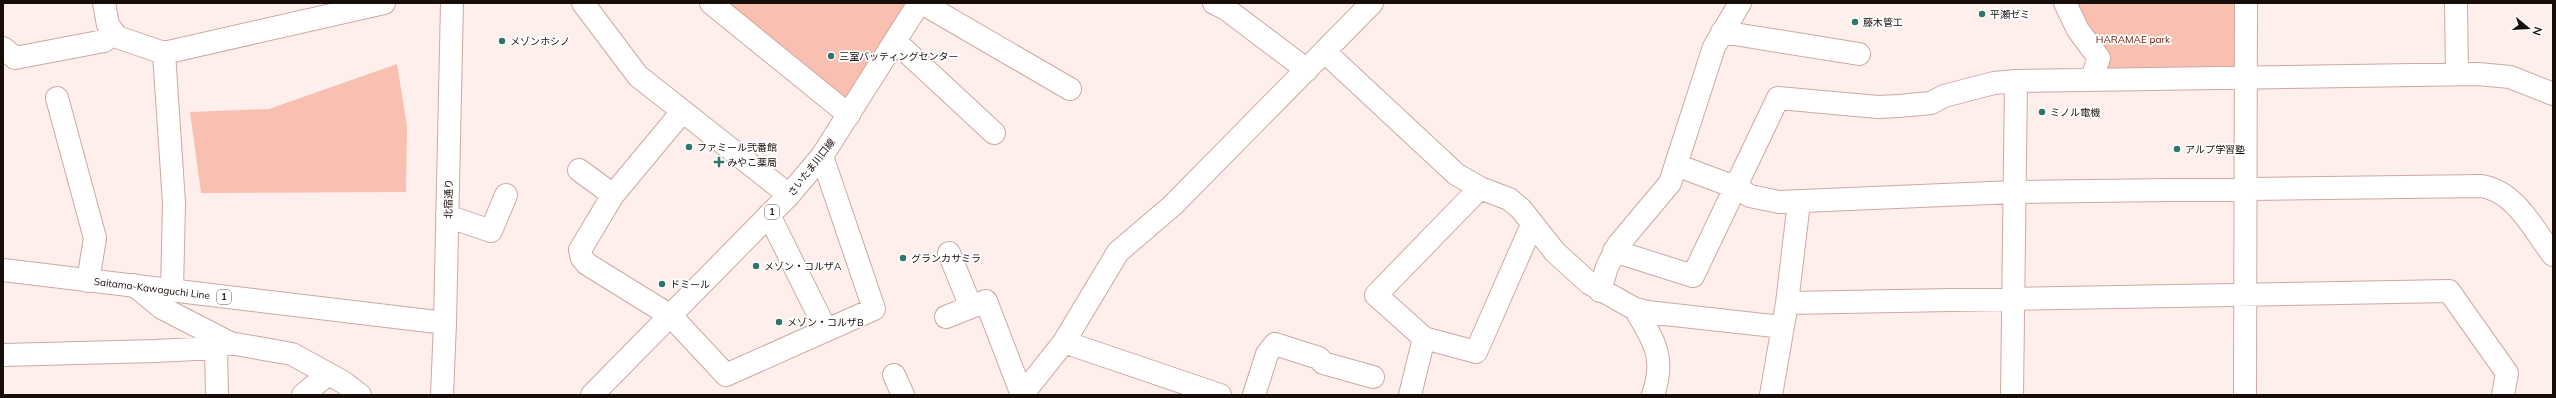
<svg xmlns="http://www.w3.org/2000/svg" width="2556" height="398" font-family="Mulish,'Noto Sans JP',sans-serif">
<rect width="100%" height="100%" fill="#feefec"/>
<!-- green -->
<path fill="#f9bfb1" d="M729 3H913L851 102H841L726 9Z
M2071 3H2238L2240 69 2098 77Z
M397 64 407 126 406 192 201 193 190 112 269 109Z"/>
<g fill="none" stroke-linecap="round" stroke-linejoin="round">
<!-- minor casing -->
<g stroke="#cca9a1" stroke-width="24">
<path id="minor" d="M104 3 108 25 117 37 164 53
M583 3 638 76 789 195
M711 3 849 115
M922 3 1070 89
M1214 3 1226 9 1307 70
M2065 3 2078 30 2099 58 2091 80
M2456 3 2457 74
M1722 32 1859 54
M896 42 994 133
M3 48 15 58 104 41 113 33
M1325 52 1456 174 1480 188 1509 199 1521 209 1555 252 1589 283 1635 309 1647 312 1782 327
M57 98 95 238 88 281
M682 112 613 195 580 250 582 258 587 264 671 316 726 375 874 309 822 156
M1676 165 1735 187 1750 196 1779 202 2014 192 2482 186C2516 192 2533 229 2553 255
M579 170 613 195
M1480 188 1376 295 1424 338 1476 352 1532 225
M769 215 826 330
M447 216 491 231 506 195
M1614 251 1693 276 1778 98 1878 107 1899 106 1931 103 1944 96 1994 83 2016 81 2478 74 2510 77 2553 94
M949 253 971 307
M134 285 162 308 230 343 292 354 343 382 360 395
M172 291 174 203 164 53 384 3
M1600 291 1607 267 1618 245 1670 183 1714 47 1740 3
M1787 303 2449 291 2507 373 2503 395
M1635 309C1654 341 1666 357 1653 395
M946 317 986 301 1022 395
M445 323 452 3
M1064 342 1220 395
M216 348 217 395
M3 355 155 351 216 348 230 343
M894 375 903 395
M303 395 328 374
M1022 395 1064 342 1118 252 1173 205 1372 3
M1254 395 1267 354 1275 344 1319 358 1323 363 1373 377
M1410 395 1424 338
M1771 395 1787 303 1799 202
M2012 395 2016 81
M2245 395 2246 3"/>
</g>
<!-- major casing -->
<g stroke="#cca9a1" stroke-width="24">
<path id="major" d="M3 270 445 323 442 395
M592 395 789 195 822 156 919 3"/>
</g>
<!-- minor -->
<use href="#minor" stroke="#fff" stroke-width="22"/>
<!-- major -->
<use href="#major" stroke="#fff" stroke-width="22"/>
</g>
<!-- markers -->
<g fill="#2e756c" stroke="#fff" stroke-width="1.5">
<circle cx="1982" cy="14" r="4"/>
<circle cx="1855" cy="22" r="4"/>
<circle cx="502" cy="41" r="4"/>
<circle cx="831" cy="56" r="4"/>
<circle cx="2042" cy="112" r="4"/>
<circle cx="689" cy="147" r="4"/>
<circle cx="2177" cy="149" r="4"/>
<path d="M717 156h4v4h4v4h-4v4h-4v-4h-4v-4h4z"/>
<circle cx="903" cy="258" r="4"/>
<circle cx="756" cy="266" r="4"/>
<circle cx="662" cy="284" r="4"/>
<circle cx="779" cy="322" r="4"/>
</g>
<g text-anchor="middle" stroke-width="3.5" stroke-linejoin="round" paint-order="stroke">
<!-- shield labels -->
<g fill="#fff" stroke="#5e5654" stroke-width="1">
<rect x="765" y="205" width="14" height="14" rx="3"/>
<rect x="217" y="290" width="14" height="14" rx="3"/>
</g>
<g font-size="9" font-weight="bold" fill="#190d0a">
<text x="772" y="215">1</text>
<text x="224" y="300">1</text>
</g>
<!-- poi labels -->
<g font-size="10" fill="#190d0a" stroke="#fff" text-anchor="start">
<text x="1990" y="18">平瀬ゼミ</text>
<text x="1863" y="26">藤木管工</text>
<text x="510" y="45">メゾンホシノ</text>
<text x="839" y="60">三室バッティングセンター</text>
<text x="2050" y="116">ミノル電機</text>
<text x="697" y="151">ファミール弐番館</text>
<text x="2185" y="153">アルプ学習塾</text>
<text x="727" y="166">みやこ薬局</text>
<text x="911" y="262">グランカサミラ</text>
<text x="764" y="270">メゾン・コルザA</text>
<text x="670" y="288">ドミール</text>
<text x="787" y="326">メゾン・コルザB</text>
</g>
<!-- park labels -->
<g font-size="10" fill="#661302" stroke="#fff">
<text x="2133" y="43">HARAMAE park</text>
</g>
<!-- street labels -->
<g font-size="10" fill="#190d0a" stroke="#fff">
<text transform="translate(811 167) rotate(-52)" y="4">さいたま川口線</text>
<text transform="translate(448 199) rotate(-89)" y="4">北宿通り</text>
<text transform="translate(152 288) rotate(7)" y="4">Saitama-Kawaguchi Line</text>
</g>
</g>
<!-- border -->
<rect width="2556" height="398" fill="none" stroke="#190d0a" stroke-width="8"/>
<!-- north arrow -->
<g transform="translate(2528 28) rotate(108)" stroke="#ffffff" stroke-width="3" paint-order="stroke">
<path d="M0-3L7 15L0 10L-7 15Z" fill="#190d0a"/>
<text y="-6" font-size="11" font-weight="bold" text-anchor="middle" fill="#190d0a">N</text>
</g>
</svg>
